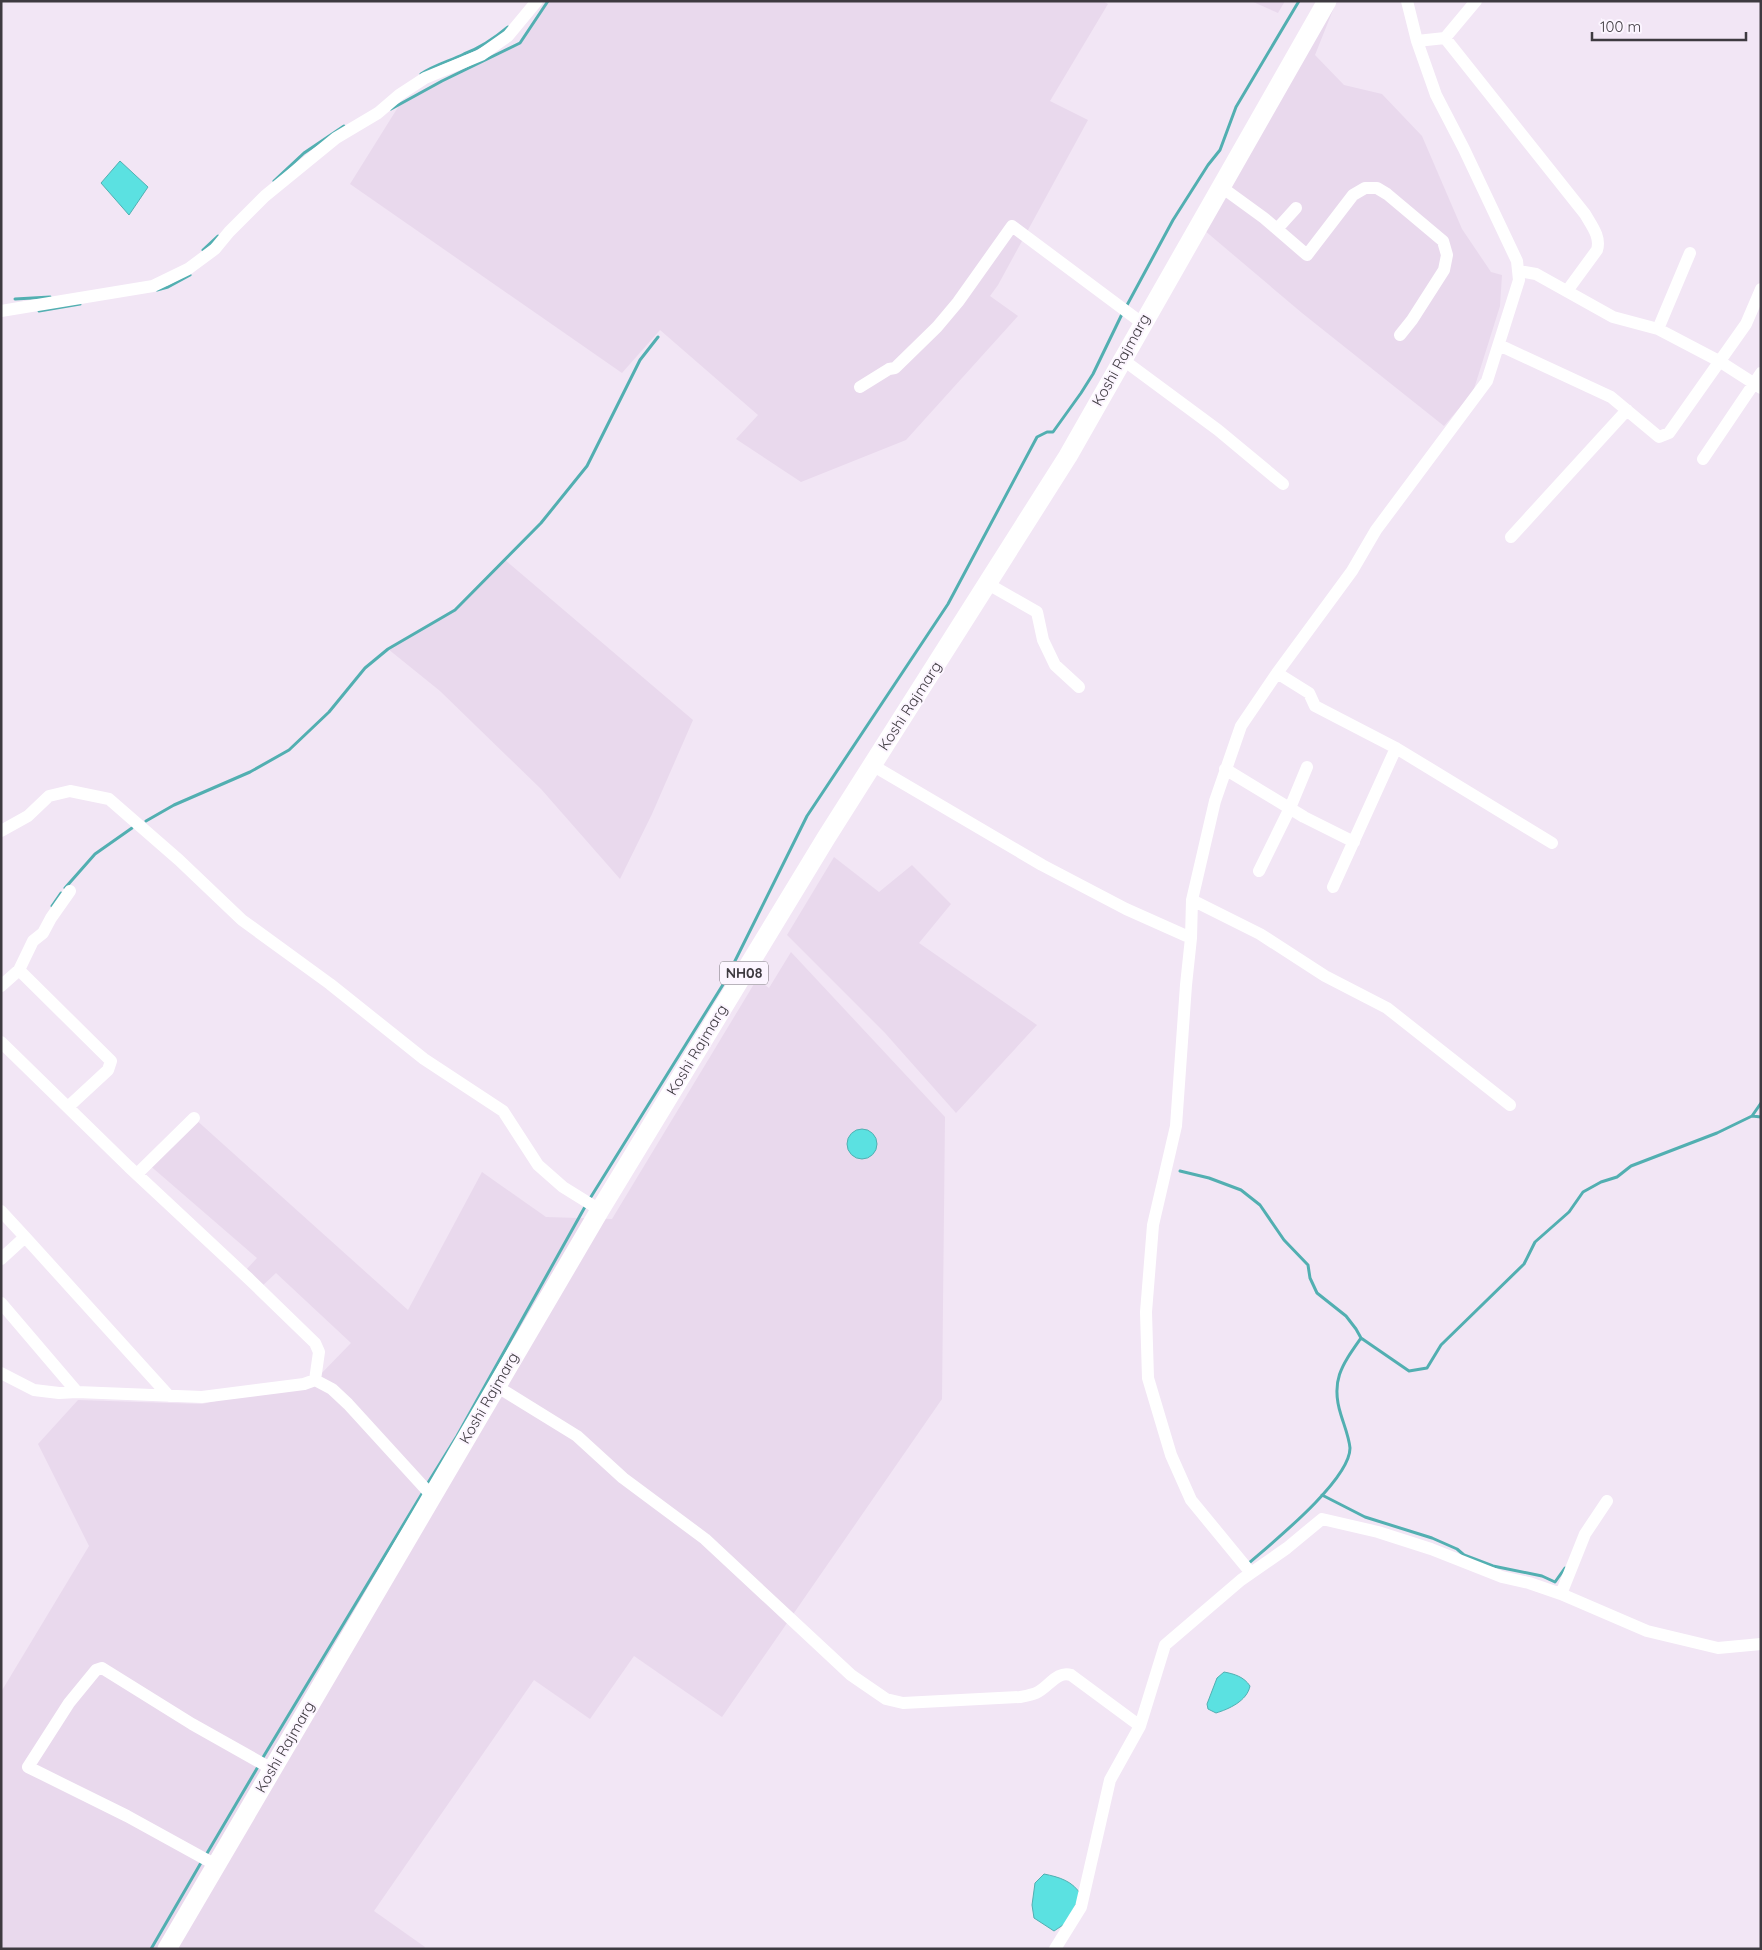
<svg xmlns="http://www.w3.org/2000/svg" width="1762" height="1950" font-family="Quicksand,sans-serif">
<rect width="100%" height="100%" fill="#f2e6f5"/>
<!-- built -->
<path fill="#e9d9ed" d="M548 1H1103L1108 4 1050 101 1088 120 998 285 990 296 1018 316 906 440 801 482 736 439 758 415 660 330 622 373 350 184 400 104 442 81 520 43Z
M1251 1H1285L1278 13Z
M1335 5 1315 55 1344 85 1382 94 1422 136 1462 229 1491 272 1502 275 1500 306 1473 392 1444 426 1302 313 1204 230Z
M504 559 693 720 652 814 620 879 541 789 440 691 388 649 455 610Z
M834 857 879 892 912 865 951 904 919 943 1037 1025 956 1113 885 1033 787 935Z
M791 952 945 1117 942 1399 722 1717 634 1656 590 1719 534 1680 374 1911 425 1947 424 1949H1V1692L89 1546 38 1444 78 1400 202 1404 315 1380 351 1343 276 1273 261 1287 245 1271 257 1258 147 1163 194 1118 408 1310 482 1172 546 1217 612 1219 757 979 769 988Z"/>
<!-- water -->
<path fill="#5be1e1" stroke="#52afb1" d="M120 161 148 187 129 215 101 183Z
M847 1144a15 15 0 1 1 30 0a15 15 0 1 1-30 0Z
M1224 1672C1235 1674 1244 1677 1250 1686 1247 1701 1229 1709 1216 1713L1208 1709 1207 1704 1217 1678Z
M1044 1874C1059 1877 1073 1881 1081 1895L1066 1923 1054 1931 1034 1918 1032 1905 1035 1883Z"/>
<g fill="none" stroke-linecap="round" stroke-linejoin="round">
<!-- stream -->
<path stroke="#52afb1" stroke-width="3" d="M421 74C434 65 450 61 464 54 480 48 495 38 508 27
M391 109 442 81 520 43 548 1
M274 181 304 153 344 126
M203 250 218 236
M157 290 168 287 190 275
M15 299 50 297
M1126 307 1173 220 1208 165 1220 150 1236 107 1299 1
M39 311 80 304
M146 821 174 805 250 772 289 750 329 712 365 668 388 649 455 610 541 523 587 466 640 360 658 337
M65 888 95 854 132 828
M52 906 61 893
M1752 1116 1761 1103
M1180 1171 1209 1178 1241 1190 1260 1205 1284 1240 1308 1265 1310 1278 1317 1293 1346 1316 1356 1329 1361 1338 1409 1371 1427 1368 1441 1345 1524 1264 1535 1242 1569 1212 1583 1192 1601 1182 1617 1177 1631 1166 1717 1133 1752 1116 1761 1117
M589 1200 724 983 807 816 948 604 1037 437 1047 432H1053L1081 393 1093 374 1123 312
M426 1486 457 1436 586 1205
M1322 1495 1365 1517 1432 1538 1457 1549 1464 1555 1493 1566 1542 1576 1555 1582 1565 1568
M1249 1563C1273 1542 1350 1480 1350 1448 1349 1437 1344 1425 1341 1415 1330 1381 1342 1365 1361 1338
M262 1759 423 1492
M206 1855 259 1765
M151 1949 202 1861"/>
<!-- street -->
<path stroke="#fff" stroke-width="12" d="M1445 38 1585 214C1592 226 1601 237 1597 250L1567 291
M1417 41 1445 38 1476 1
M1220 186 1264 218 1307 255 1353 195 1365 188H1377L1387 194 1443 241 1447 255 1444 270 1412 320 1400 335
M1277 229 1296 208
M1519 271 1536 274 1613 317 1658 329 1719 361 1761 388
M1 311 153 286 188 269 215 249 229 232 265 196 336 138 378 113 399 95 425 78 481 55 508 36 537 1
M1658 329 1690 253
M1499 345 1611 397 1659 437 1669 433 1746 324 1761 289
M1122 359 1218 430 1283 484
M860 387 889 369 895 368 937 327 958 302 1012 226 1142 323
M1703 459 1761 373
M1511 537 1627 410
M988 584 1037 612 1043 640 1055 665 1079 687
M1277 673 1309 693 1315 706 1396 748 1552 843
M872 765 1042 865 1126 909 1191 938
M1225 769 1304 817 1354 842
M1 831 28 816 49 796 70 791 109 799 179 860 242 920 330 984 424 1059 503 1111 538 1165 563 1187 600 1210
M1259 871 1290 808 1307 767
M1333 887 1396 748
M1192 900 1260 934 1325 976 1387 1008 1510 1105
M19 970 33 941 43 933 51 918 70 891
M1 986 19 970 111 1061 108 1070 68 1107
M1 1042 129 1167 248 1278 315 1343 319 1352 315 1380
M137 1174 194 1118
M1 1211 25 1237 1 1259
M25 1237 169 1396
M1 1303 77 1392
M1 1373 34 1390 59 1393 77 1392 202 1397 304 1384 315 1380 332 1389 348 1404 432 1496
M496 1386 577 1436 623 1478 705 1539 851 1675 886 1699 903 1703 1020 1697C1025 1696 1031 1695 1036 1693 1048 1688 1057 1670 1071 1675L1140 1726
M1251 1573 1191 1500 1171 1455 1148 1378 1146 1312 1153 1225 1176 1126 1186 985 1191 938 1192 900 1215 801 1241 726 1277 673 1352 571 1376 530 1487 381 1519 280 1517 261 1464 149 1436 95 1417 41 1407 1
M1561 1594 1585 1534 1607 1501
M216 1865 127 1816 28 1767 69 1703 96 1670 102 1668 192 1724 272 1769
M1055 1949 1081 1907 1110 1780 1140 1726 1165 1645 1241 1580 1287 1548 1322 1519 1378 1532 1431 1549 1502 1577 1529 1583 1561 1594 1647 1631 1718 1648 1761 1644"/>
<!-- primary -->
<path stroke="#fff" stroke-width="19" d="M167 1949 600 1210 826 838 1068 456 1327 1"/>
</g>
<g text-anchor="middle" stroke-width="4" stroke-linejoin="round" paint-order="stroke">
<!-- shield labels -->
<rect fill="#fcf5ff" stroke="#777279" stroke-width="1" x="720" y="961.5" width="48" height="23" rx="4"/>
<g font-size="14" font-weight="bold" fill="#3e3a40">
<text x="744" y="978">NH08</text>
</g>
<!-- street labels -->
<g font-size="15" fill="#3e3a40" stroke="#fcf5ff">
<text transform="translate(1121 360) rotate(-61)" y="5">Koshi Rajmarg</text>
<text transform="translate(910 706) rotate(-57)" y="5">Koshi Rajmarg</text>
<text transform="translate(697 1050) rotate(-59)" y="5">Koshi Rajmarg</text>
<text transform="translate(489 1398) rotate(-60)" y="5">Koshi Rajmarg</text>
<text transform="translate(285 1747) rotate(-60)" y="5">Koshi Rajmarg</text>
</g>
</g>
<!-- border -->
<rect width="1762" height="1950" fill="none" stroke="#3e3a40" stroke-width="5"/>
<!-- scale -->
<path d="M1592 32v8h154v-8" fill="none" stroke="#3e3a40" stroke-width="2.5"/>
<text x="1600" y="32" font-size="15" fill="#3e3a40" stroke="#fcf5ff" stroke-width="4" paint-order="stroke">100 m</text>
</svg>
